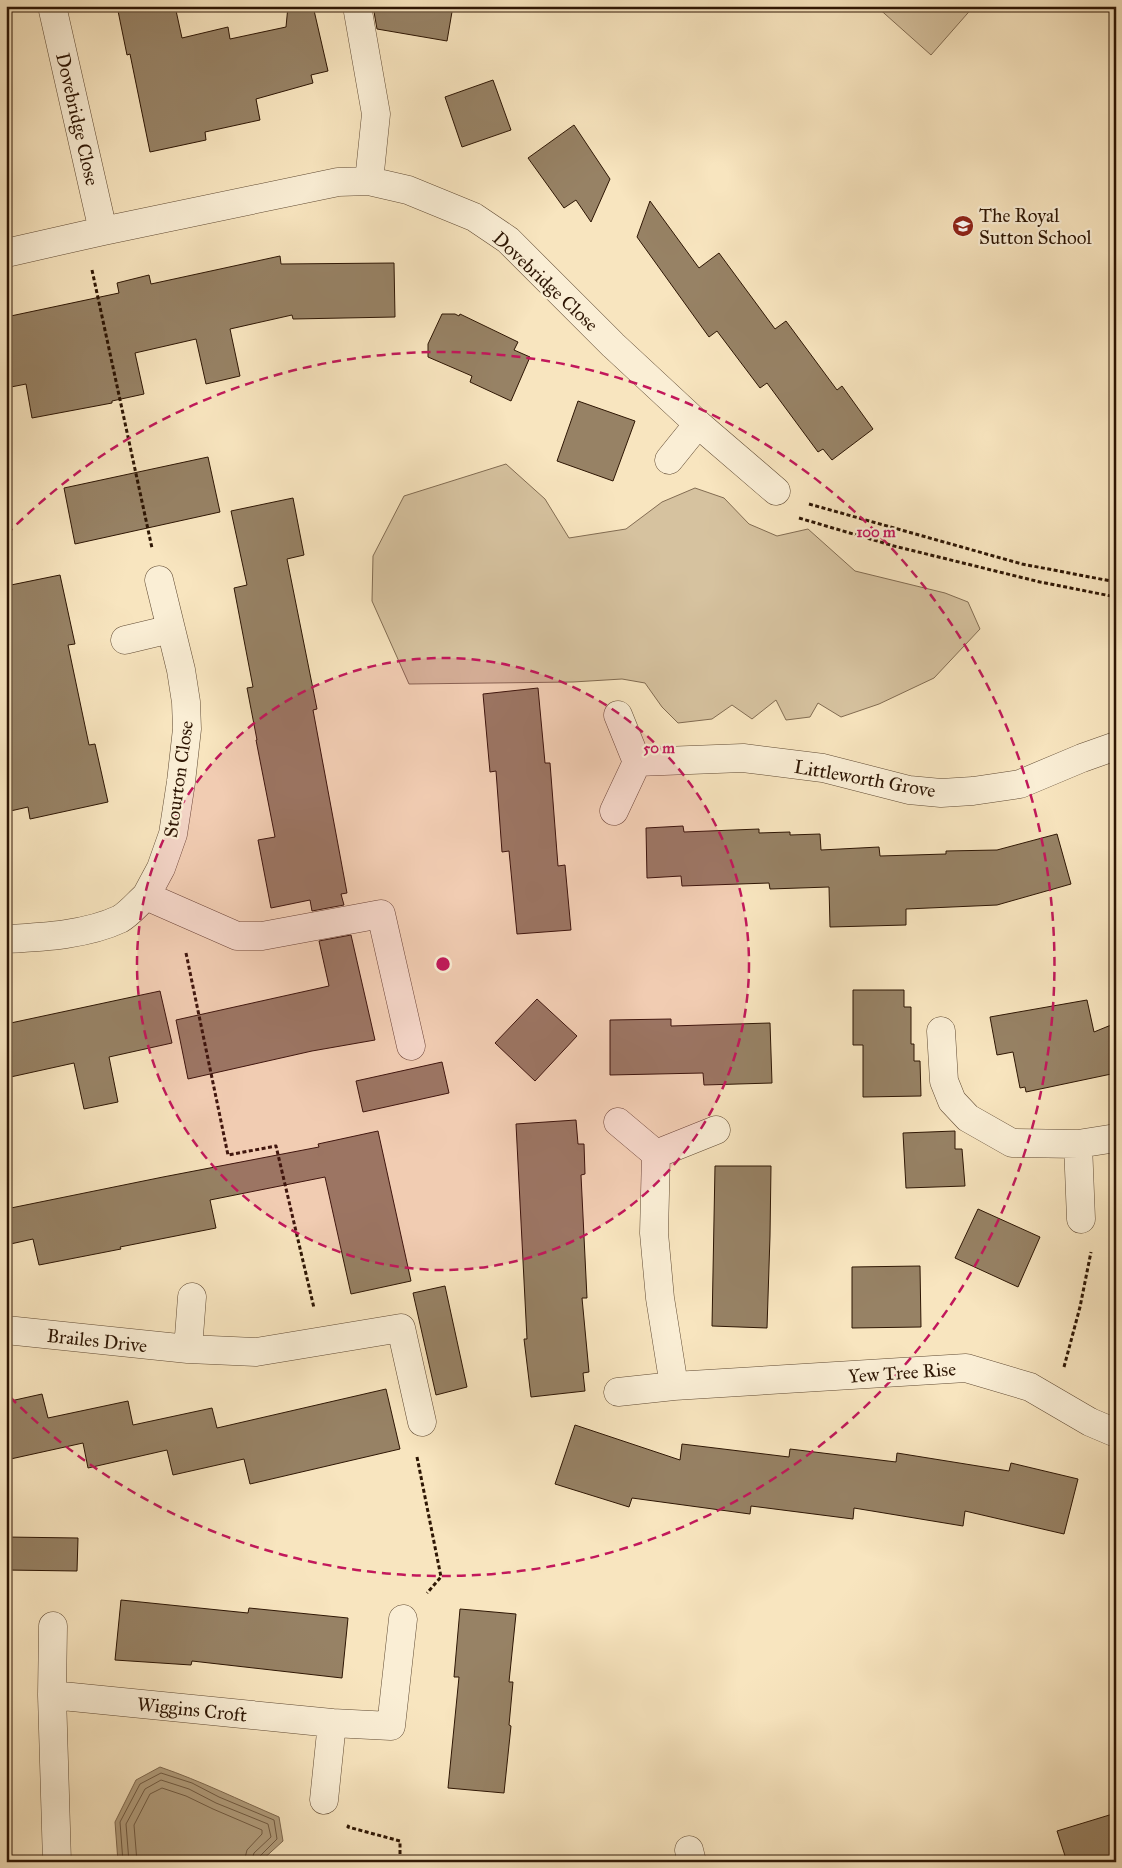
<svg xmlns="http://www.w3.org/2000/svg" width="1122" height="1868" font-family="'IM FELL Great Primer',serif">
<rect width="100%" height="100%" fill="#f8e5bf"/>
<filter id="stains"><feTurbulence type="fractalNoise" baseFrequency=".004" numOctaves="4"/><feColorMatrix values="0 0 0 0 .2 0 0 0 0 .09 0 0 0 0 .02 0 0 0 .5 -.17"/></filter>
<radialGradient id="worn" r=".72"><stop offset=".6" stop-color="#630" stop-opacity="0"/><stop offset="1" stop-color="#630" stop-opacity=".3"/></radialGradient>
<!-- green -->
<path fill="#d6c29f" stroke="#826c52" d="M876 6H974L931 55Z
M506 464 545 499 569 538 626 529 662 502 695 488 724 498 749 524 777 536 808 529 855 571 945 593 968 602 980 629 934 678 879 704 841 717 818 703 810 717 786 720 776 700 752 719 732 705 712 719 678 723 662 707 645 683 622 679 573 682 409 684 372 601 373 556 404 496Z"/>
<!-- water -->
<path fill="#b39f7f" stroke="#7e684e" d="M160 1767C201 1781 239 1800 279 1817L283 1841 260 1862H118L115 1822 136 1780Z"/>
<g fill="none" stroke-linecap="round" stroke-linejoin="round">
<!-- shore -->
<path stroke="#705a42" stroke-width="1" d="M123 1862 120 1822 140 1784 161 1773 192 1783 219 1797 274 1820 277 1839 259 1857 257 1862
M129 1862 126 1824 145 1789 161 1780 189 1789 216 1803 268 1824 271 1837 254 1853 251 1862
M137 1862 134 1825 150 1794 162 1788 186 1796 213 1809 262 1830V1834L247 1850 244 1862"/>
</g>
<!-- building -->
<path fill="#978265" stroke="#2e1604" d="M117 6H175L182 38 228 27 230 39 286 27 288 6H313L328 71 311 75 313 83 256 99 260 120 205 132 206 140 150 152 130 54 127 55Z
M373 6H453L447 41 377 29Z
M493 80 511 130 462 147 445 97Z
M574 125 610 179 591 222 576 200 564 208 528 158Z
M650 201 699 268 719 253 775 329 786 321 837 390 842 386 873 429 832 460 823 449 818 452 767 383 760 388 717 331 709 337 637 237Z
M280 256 281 264 394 263 395 317 293 319 292 315 230 329 240 376 206 384 196 339 135 353 144 394 112 401V403L32 418 26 384 6 388V317L119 293 117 283 149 275 151 284Z
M442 314H455L459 316 460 314 518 342 514 350 530 357 511 401 470 382 472 376 428 357V344Z
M578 401 635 421 613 481 557 461Z
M208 457 220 512 75 544 64 488Z
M293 498 304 555 287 559 317 709 313 710 347 893 341 894 344 905 312 911 310 900 271 908 258 840 275 837 256 740H257L247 688 253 687 234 588 247 585 231 511Z
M60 575 75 644 68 645 89 745 95 744 108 802 30 819 28 807 6 812V586Z
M538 688 545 763H550L558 866 565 865 571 930 517 934 509 851 502 852 496 771 490 772 483 694Z
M683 826 684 832 759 829V833L790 832V835L820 834 821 850 879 847 880 856 946 854V851L997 850 1057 834 1071 884 997 905 906 909V925L830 927 829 887 770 889 769 883 682 886 681 876 647 878 646 828Z
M351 935 375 1040 312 1051 188 1079 176 1020 329 986 319 941Z
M853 990H904V1007H911V1044H914V1061H920L921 1096 863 1097V1045H853Z
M160 991 172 1043 109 1057 118 1102 84 1109 74 1063 6 1078V1024Z
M537 999 577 1036 535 1081 495 1043Z
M1087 1000 1094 1032 1116 1023V1073L1026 1092 1025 1087 1020 1088 1013 1052 997 1055 990 1017Z
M671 1019V1026L770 1023 772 1083 704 1085 703 1073 610 1075V1020Z
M442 1062 449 1093 363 1112 356 1081Z
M576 1120 578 1144H584L585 1174 581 1175 587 1298H582L589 1372 583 1373 585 1391 531 1397 524 1339H527L516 1124Z
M378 1131 411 1281 351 1294 325 1177 210 1200 216 1228 120 1247 121 1249 39 1265 33 1239 6 1245V1209L163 1177 319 1147 318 1144Z
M955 1131V1149H962L965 1186 906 1188 903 1133Z
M715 1166H771L770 1236 767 1328 712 1326Z
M978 1209 1040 1237 1018 1287 955 1258Z
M920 1266 921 1327 852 1328V1267Z
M445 1286 467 1387 436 1395 413 1293Z
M386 1389 400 1449 250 1484 244 1459 173 1475 167 1450 88 1468 83 1443 6 1460V1402L42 1394 48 1418 128 1401 133 1425 212 1408 217 1428Z
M575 1425 680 1460 682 1444 789 1457 790 1449 896 1462 897 1453 1009 1471 1011 1463 1078 1479 1064 1534 965 1511 963 1526 854 1508 853 1519 751 1506 750 1514 632 1498 629 1507 555 1484Z
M6 1537 78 1538 77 1571 6 1570Z
M121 1600 248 1613 249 1608 348 1618 342 1678 192 1661 191 1665 115 1660Z
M460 1609 516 1614 509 1682H513L509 1725 511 1726 504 1793 448 1788 459 1677H454Z
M1116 1813V1862H1067L1057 1831Z"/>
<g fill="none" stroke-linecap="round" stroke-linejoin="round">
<!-- minor casing -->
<g stroke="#604a33" stroke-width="29">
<path id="minor" d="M52 6 103 231
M357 6 376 114 369 181
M6 253 103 231 338 182 369 181 408 190 474 217 508 240 613 345 698 424 776 491
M669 460 698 424
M125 640 171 629
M637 762 743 758 823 768 909 790 941 793 973 791 1020 784 1082 758 1116 746
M614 811 637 762 618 715
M146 896 161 868 173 834 181 782 187 729 186 702 181 670 159 580
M6 939C43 937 86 935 120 919 129 914 138 903 146 896L237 936H262L381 914 411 1046
M941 1031 944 1081 952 1101 968 1118 1012 1143 1078 1144 1116 1138
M618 1122 656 1154 716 1130
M1078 1144 1081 1219
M656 1154 654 1233 660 1298 674 1386
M6 1330 188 1349 256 1352 401 1328 422 1422
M188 1349 192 1297
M618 1392 674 1386 966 1368 1030 1387 1090 1422 1116 1433
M53 1626 52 1695 57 1862
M52 1695 332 1723 391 1726 403 1619
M324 1800 332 1723
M689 1850 692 1862"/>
</g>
<!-- path -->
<path stroke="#2e1604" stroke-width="3" stroke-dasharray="4 2.5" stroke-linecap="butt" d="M92 270 152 548
M809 504 1022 564 1116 582
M799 518 894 546 1040 582 1116 597
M186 953 228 1155 276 1146 314 1308
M1064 1367 1080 1307 1091 1252
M417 1457 441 1577 427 1593
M349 1825 348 1827 400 1841V1862"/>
<!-- minor -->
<use href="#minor" stroke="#faeed5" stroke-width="28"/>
</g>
<!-- distance rings -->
<circle cx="443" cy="964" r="306" fill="#c2185b" fill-opacity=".12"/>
<g fill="none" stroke="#c2185b" stroke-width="2.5" stroke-dasharray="9 6">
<circle cx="443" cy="964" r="306"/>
<path d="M6 535A612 612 0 1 1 6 1393"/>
</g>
<!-- icons -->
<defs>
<g id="school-disc" transform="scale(1.125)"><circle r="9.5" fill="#8f2418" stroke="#faeed5"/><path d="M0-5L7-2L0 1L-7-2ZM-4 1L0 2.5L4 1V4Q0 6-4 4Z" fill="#fff"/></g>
</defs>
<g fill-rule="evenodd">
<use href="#school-disc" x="963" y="226"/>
</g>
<g text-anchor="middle" stroke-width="4.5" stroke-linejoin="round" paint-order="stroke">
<!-- street labels -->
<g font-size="19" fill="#2e1604" stroke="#faeed5">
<text transform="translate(78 119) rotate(77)" y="7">Dovebridge Close</text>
<text transform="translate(546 281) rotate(43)" y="7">Dovebridge Close</text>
<text transform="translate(865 778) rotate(10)" y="7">Littleworth Grove</text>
<text transform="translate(178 779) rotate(-82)" y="7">Stourton Close</text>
<text transform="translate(97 1340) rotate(6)" y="7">Brailes Drive</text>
<text transform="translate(902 1372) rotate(-4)" y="7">Yew Tree Rise</text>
<text transform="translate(192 1709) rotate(6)" y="7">Wiggins Croft</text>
</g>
<!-- poi labels -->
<g font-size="19" fill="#2e1604" stroke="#faeed5" text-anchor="start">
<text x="979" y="222">The Royal<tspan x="979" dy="22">Sutton School</tspan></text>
</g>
</g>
<circle cx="443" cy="964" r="8" fill="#c2185b" stroke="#faeed5" stroke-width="2.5"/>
<g font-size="15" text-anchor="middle" font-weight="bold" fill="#c2185b" stroke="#faeed5" stroke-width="4.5" stroke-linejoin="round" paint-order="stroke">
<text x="876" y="537">100 m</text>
<text x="659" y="753">50 m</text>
</g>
<!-- margin -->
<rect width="1122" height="1868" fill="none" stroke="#f8e5bf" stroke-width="25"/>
<rect x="8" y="8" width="1107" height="1853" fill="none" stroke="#2e1604" stroke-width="2.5"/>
<rect x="12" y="12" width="1097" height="1843" fill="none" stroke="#2e1604"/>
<rect width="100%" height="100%" filter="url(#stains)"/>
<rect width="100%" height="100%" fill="url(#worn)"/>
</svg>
